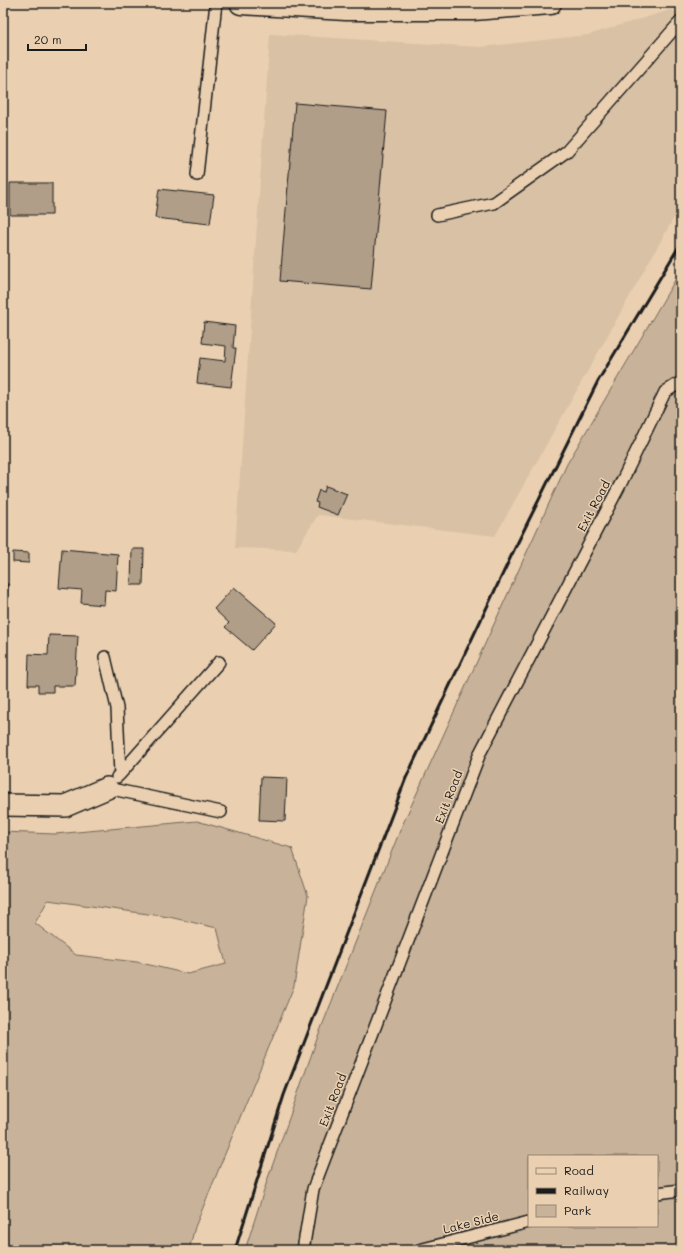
<svg xmlns="http://www.w3.org/2000/svg" width="684" height="1253" font-family="Mali,sans-serif">
<rect width="100%" height="100%" fill="#ead0b1"/>
<filter id="ink" filterUnits="userSpaceOnUse"><feTurbulence type="fractalNoise" baseFrequency=".025" numOctaves="2"/><feDisplacementMap in="SourceGraphic" scale="8" xChannelSelector="R" yChannelSelector="G"/><feConvolveMatrix kernelMatrix="1 2 1 2 8 2 1 2 1" color-interpolation-filters="sRGB"/></filter>
<g filter="url(#ink)">
<!-- built -->
<path fill="#d9c1a5" d="M670 10 681 13V205L495 536 318 515 296 550 235 548 270 34 481 47 588 35Z"/>
<!-- green -->
<path fill="#c8b299" stroke="#72675a" fill-rule="evenodd" d="M681 270V358L677 364 681 365V1250H245L268 1178 318 1036 401 828 567 464ZM529 1156H657V1226H529Z
M197 821 292 848 308 896 294 986 195 1227 189 1250H3V832L55 834ZM48 900 169 917 217 928 226 964 188 974 137 962 76 955 35 923Z"/>
<!-- building -->
<path fill="#b19e88" stroke="#1c1c1c" d="M295 103 387 111 371 289 280 281Z
M10 183H52V215H10Z
M159 189 214 195 210 224 155 218Z
M204 322 235 326 233 348H236L231 387 197 383 200 358 225 361 226 346 202 343Z
M326 486 347 494 338 515 317 507 318 503 315 502 319 490 324 492Z
M62 549 118 554 116 591 105 590 104 605 81 603 82 590 59 588Z
M132 549H144L143 585H131Z
M13 552 29 553V563L13 562Z
M3 583 8 584 7 601 3 600Z
M234 587 276 623 252 650 225 627 229 623 214 609Z
M49 635 78 636 75 686H53V692H38V685H28L29 654 48 655Z
M261 777 287 778 285 821 259 820Z"/>
<g fill="none" stroke-linecap="round" stroke-linejoin="round">
<!-- lane casing -->
<g stroke="#1c1c1c" stroke-width="14">
<path id="lane" d="M197 175 216 3
M437 215 494 203 567 151 681 21
M105 657 117 708 120 774 117 777
M120 774 219 662
M107 788 221 812
M657 1193 681 1190
M303 1250 313 1189 480 753 621 483 665 392 681 382
M419 1250 529 1222"/>
</g>
<!-- street casing -->
<g stroke="#1c1c1c" stroke-width="24">
<path id="street" d="M3 805 65 806 107 788"/>
</g>
<!-- secondary casing -->
<g stroke="#1c1c1c" stroke-width="25">
<path id="secondary" d="M241 3 346 9H473L550 3"/>
</g>
<!-- lane -->
<use href="#lane" stroke="#ead0b1" stroke-width="11"/>
<!-- street -->
<use href="#street" stroke="#ead0b1" stroke-width="21"/>
<!-- secondary -->
<use href="#secondary" stroke="#ead0b1" stroke-width="22"/>
<!-- rail -->
<path stroke="#1c1c1c" stroke-width="3" d="M235 1250 284 1095 406 778 515 548 598 381 681 243"/>
</g>
</g>
<g text-anchor="middle" stroke-width="3" stroke-linejoin="round" paint-order="stroke">
<!-- street labels -->
<g font-size="12" fill="#1c1c1c" stroke="#ead0b1">
<text transform="translate(594 506) rotate(-62)" y="4">Exit Road</text>
<text transform="translate(449 797) rotate(-69)" y="4">Exit Road</text>
<text transform="translate(333 1100) rotate(-69)" y="4">Exit Road</text>
<text transform="translate(471 1223) rotate(-14)" y="4">Lake Side</text>
</g>
</g>
<!-- margin -->
<rect width="684" height="1253" fill="none" stroke="#ead0b1" stroke-width="16"/>
<rect x="8" y="8" width="668" height="1237" fill="none" stroke="#1c1c1c" stroke-width="1.5" filter="url(#ink)"/>
<!-- legend -->
<rect x="528" y="1155" width="130" height="72" fill="#ead0b1" stroke="#988875"/>
<rect x="536" y="1168" width="20" height="6" fill="#ead0b1" stroke="#988875"/>
<text x="564" y="1175" font-size="12" fill="#1c1c1c">Road</text>
<rect x="536" y="1188" width="20" height="6" fill="#1c1c1c" stroke="#988875"/>
<text x="564" y="1195" font-size="12" fill="#1c1c1c">Railway</text>
<rect x="536" y="1205" width="20" height="12" fill="#c8b299" stroke="#988875"/>
<text x="564" y="1215" font-size="12" fill="#1c1c1c">Park</text>
<!-- scale -->
<path d="M28 44v6h58v-6" fill="none" stroke="#1c1c1c" stroke-width="2"/>
<text x="34" y="44" font-size="12" fill="#1c1c1c" stroke="#ead0b1" stroke-width="3" paint-order="stroke">20 m</text>
</svg>
